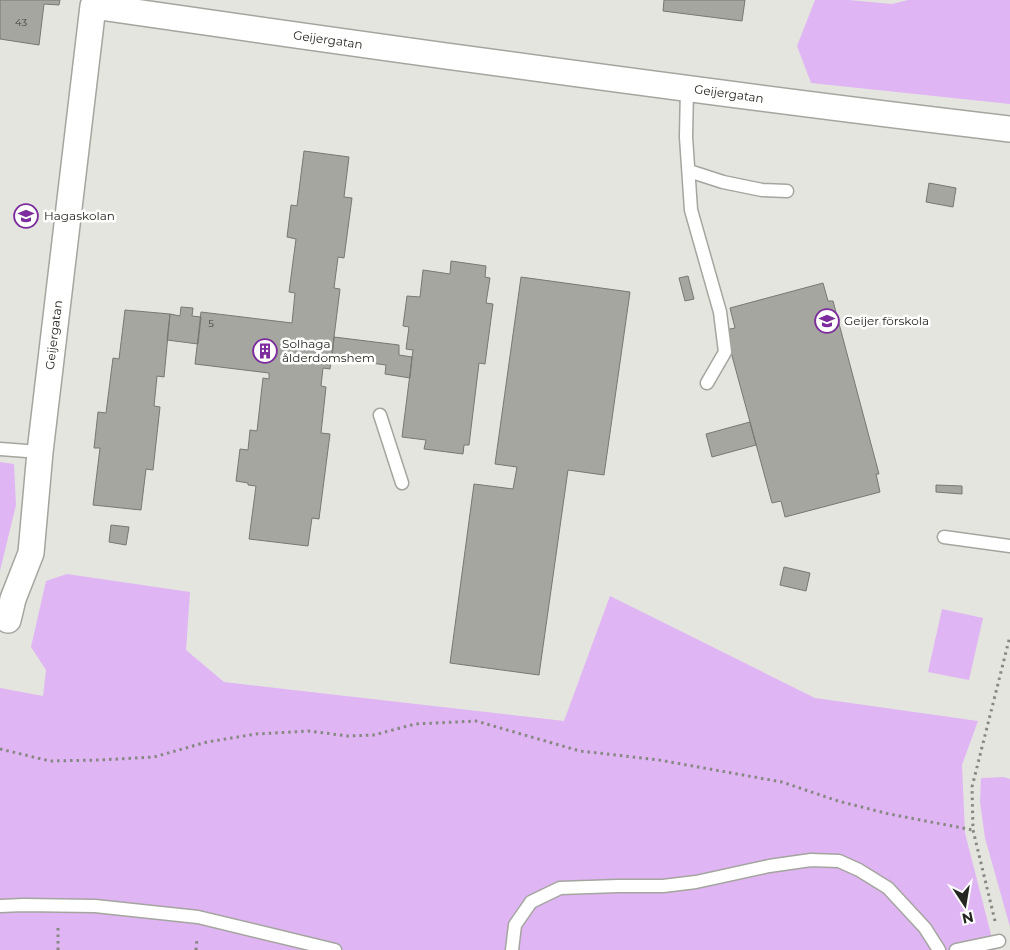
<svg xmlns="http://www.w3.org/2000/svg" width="1010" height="950" font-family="Montserrat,sans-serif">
<rect width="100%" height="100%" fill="#e5e5df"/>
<!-- green -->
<path fill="#dfb5f4" d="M815 0H849L892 4 908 0H1010V104L811 83 797 46Z
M0 462 14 464 16 505 0 571Z
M67 574 190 592 186 650 224 682 564 721 610 596 815 698 978 721 962 765 965 833 995 950H0V688L43 696 46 670 31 647 46 581Z
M942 609 983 618 969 680 928 672Z
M1004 777 1010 779V927L985 838 980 802 981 778Z"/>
<!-- building -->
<path fill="#a6a6a0" stroke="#777872" d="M0 0H60L59 5 44 4 39 45 0 39Z
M664 0H745L742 21 663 11Z
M304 151 349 157 344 197 352 198 344 258 338 257 334 288 340 289 330 369 323 368 321 386 326 387 321 433 330 434 319 519 312 518 308 546 249 539 256 486 248 485V483L236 481 240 449 248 450 250 430 257 431 263 378 269 379V373L195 364 201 312 292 323 295 293 289 292 296 239 287 237 291 205 297 206Z
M929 183 956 188 953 207 926 202Z
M451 261 486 266 485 277 490 278 486 303 493 304 485 364 479 363 469 445H464L463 454 424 449 426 440 402 437 413 350 406 349 409 327 403 326 407 296 420 297 423 270 450 274Z
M688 276 694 299 685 301 679 278Z
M521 277 630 292 604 475 568 470 539 675 450 663 474 484 513 489 517 467 495 464Z
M823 283 828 301H833L879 474H876L880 492 785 517 781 501 772 503 725 330 735 328 730 308Z
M181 307 193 308 192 316 201 317 198 344 167 340 170 314 180 316Z
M125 310 170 314 164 377 157 376 154 406 160 407 153 470 146 469 141 510 93 505 100 448H94L98 412 106 413 113 358 119 359Z
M334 337 399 345V355L412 357 410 378 385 374 386 365 332 358Z
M750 422 756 445 712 457 706 434Z
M936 485 962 486V494L936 492Z
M111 525 129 527 126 545 109 542Z
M784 567 810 573 806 591 780 585Z"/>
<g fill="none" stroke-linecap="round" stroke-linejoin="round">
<!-- lane casing -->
<g stroke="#a5a59f" stroke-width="15">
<path id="lane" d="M687 88 686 137 691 210 720 312 725 352 707 383
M689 171 723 182 762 190 787 191
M380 415 402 483
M0 449 40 452
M944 537 1010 546
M0 906 23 905 95 906 198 917 335 950
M512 950 515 925 531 902 560 888 618 886H663L696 882 769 866 811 860 839 861 859 870 888 888 925 928 939 950
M956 950 999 941"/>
</g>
<!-- street casing -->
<g stroke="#a5a59f" stroke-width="28">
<path id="street" d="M8 620 13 599 31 553 40 452 93 6C398 50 704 93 1010 129"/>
</g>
<!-- path -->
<path stroke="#888883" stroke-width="3" stroke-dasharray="2.5 4" stroke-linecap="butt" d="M0 749 50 761 100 760 154 757 207 742 256 734 309 731 348 736 374 735 415 724 476 721 580 751 659 760 782 782 838 801 889 814 973 830
M995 921 973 830 972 787 1010 636
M58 950V926
M196 950 197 938"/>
<!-- lane -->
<use href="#lane" stroke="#fff" stroke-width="12"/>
<!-- street -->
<use href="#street" stroke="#fff" stroke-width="25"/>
</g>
<!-- icons -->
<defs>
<g id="school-ring" transform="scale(1.25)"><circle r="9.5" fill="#fffffe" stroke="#7c2c9c" stroke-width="1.5"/><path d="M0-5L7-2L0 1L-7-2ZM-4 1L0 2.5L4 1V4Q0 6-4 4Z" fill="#7c2c9c"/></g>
<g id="building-ring" transform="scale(1.25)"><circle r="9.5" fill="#fffffe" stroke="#7c2c9c" stroke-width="1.5"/><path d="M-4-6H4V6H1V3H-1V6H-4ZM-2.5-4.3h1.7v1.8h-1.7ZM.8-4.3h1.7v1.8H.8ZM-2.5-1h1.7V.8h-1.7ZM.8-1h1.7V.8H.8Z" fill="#7c2c9c"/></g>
</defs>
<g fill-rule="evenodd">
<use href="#school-ring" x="26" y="216"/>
<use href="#school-ring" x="827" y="321"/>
<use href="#building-ring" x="265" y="351"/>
</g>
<g text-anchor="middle" stroke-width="5" stroke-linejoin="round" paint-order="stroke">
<!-- number labels -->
<g font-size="10" fill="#454542">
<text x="21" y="26">43</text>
<text x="211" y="327">5</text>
</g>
<!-- street labels -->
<g font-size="12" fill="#252522" stroke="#fffffe">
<text transform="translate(328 40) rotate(8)" y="4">Geijergatan</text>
<text transform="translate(729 94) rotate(8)" y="4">Geijergatan</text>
<text transform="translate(54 335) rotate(-83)" y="4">Geijergatan</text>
</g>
<!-- poi labels -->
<g font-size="12" fill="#252522" stroke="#fffffe" text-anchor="start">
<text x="44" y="220">Hagaskolan</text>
<text x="844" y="325">Geijer förskola</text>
<text x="282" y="348">Solhaga<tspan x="282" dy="14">ålderdomshem</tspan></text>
</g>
</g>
<!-- north arrow -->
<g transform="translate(965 905) rotate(168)" stroke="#fffffe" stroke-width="4" paint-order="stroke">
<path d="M0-4L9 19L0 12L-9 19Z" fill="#252522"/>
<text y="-8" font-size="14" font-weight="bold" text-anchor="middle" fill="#252522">N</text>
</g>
</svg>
